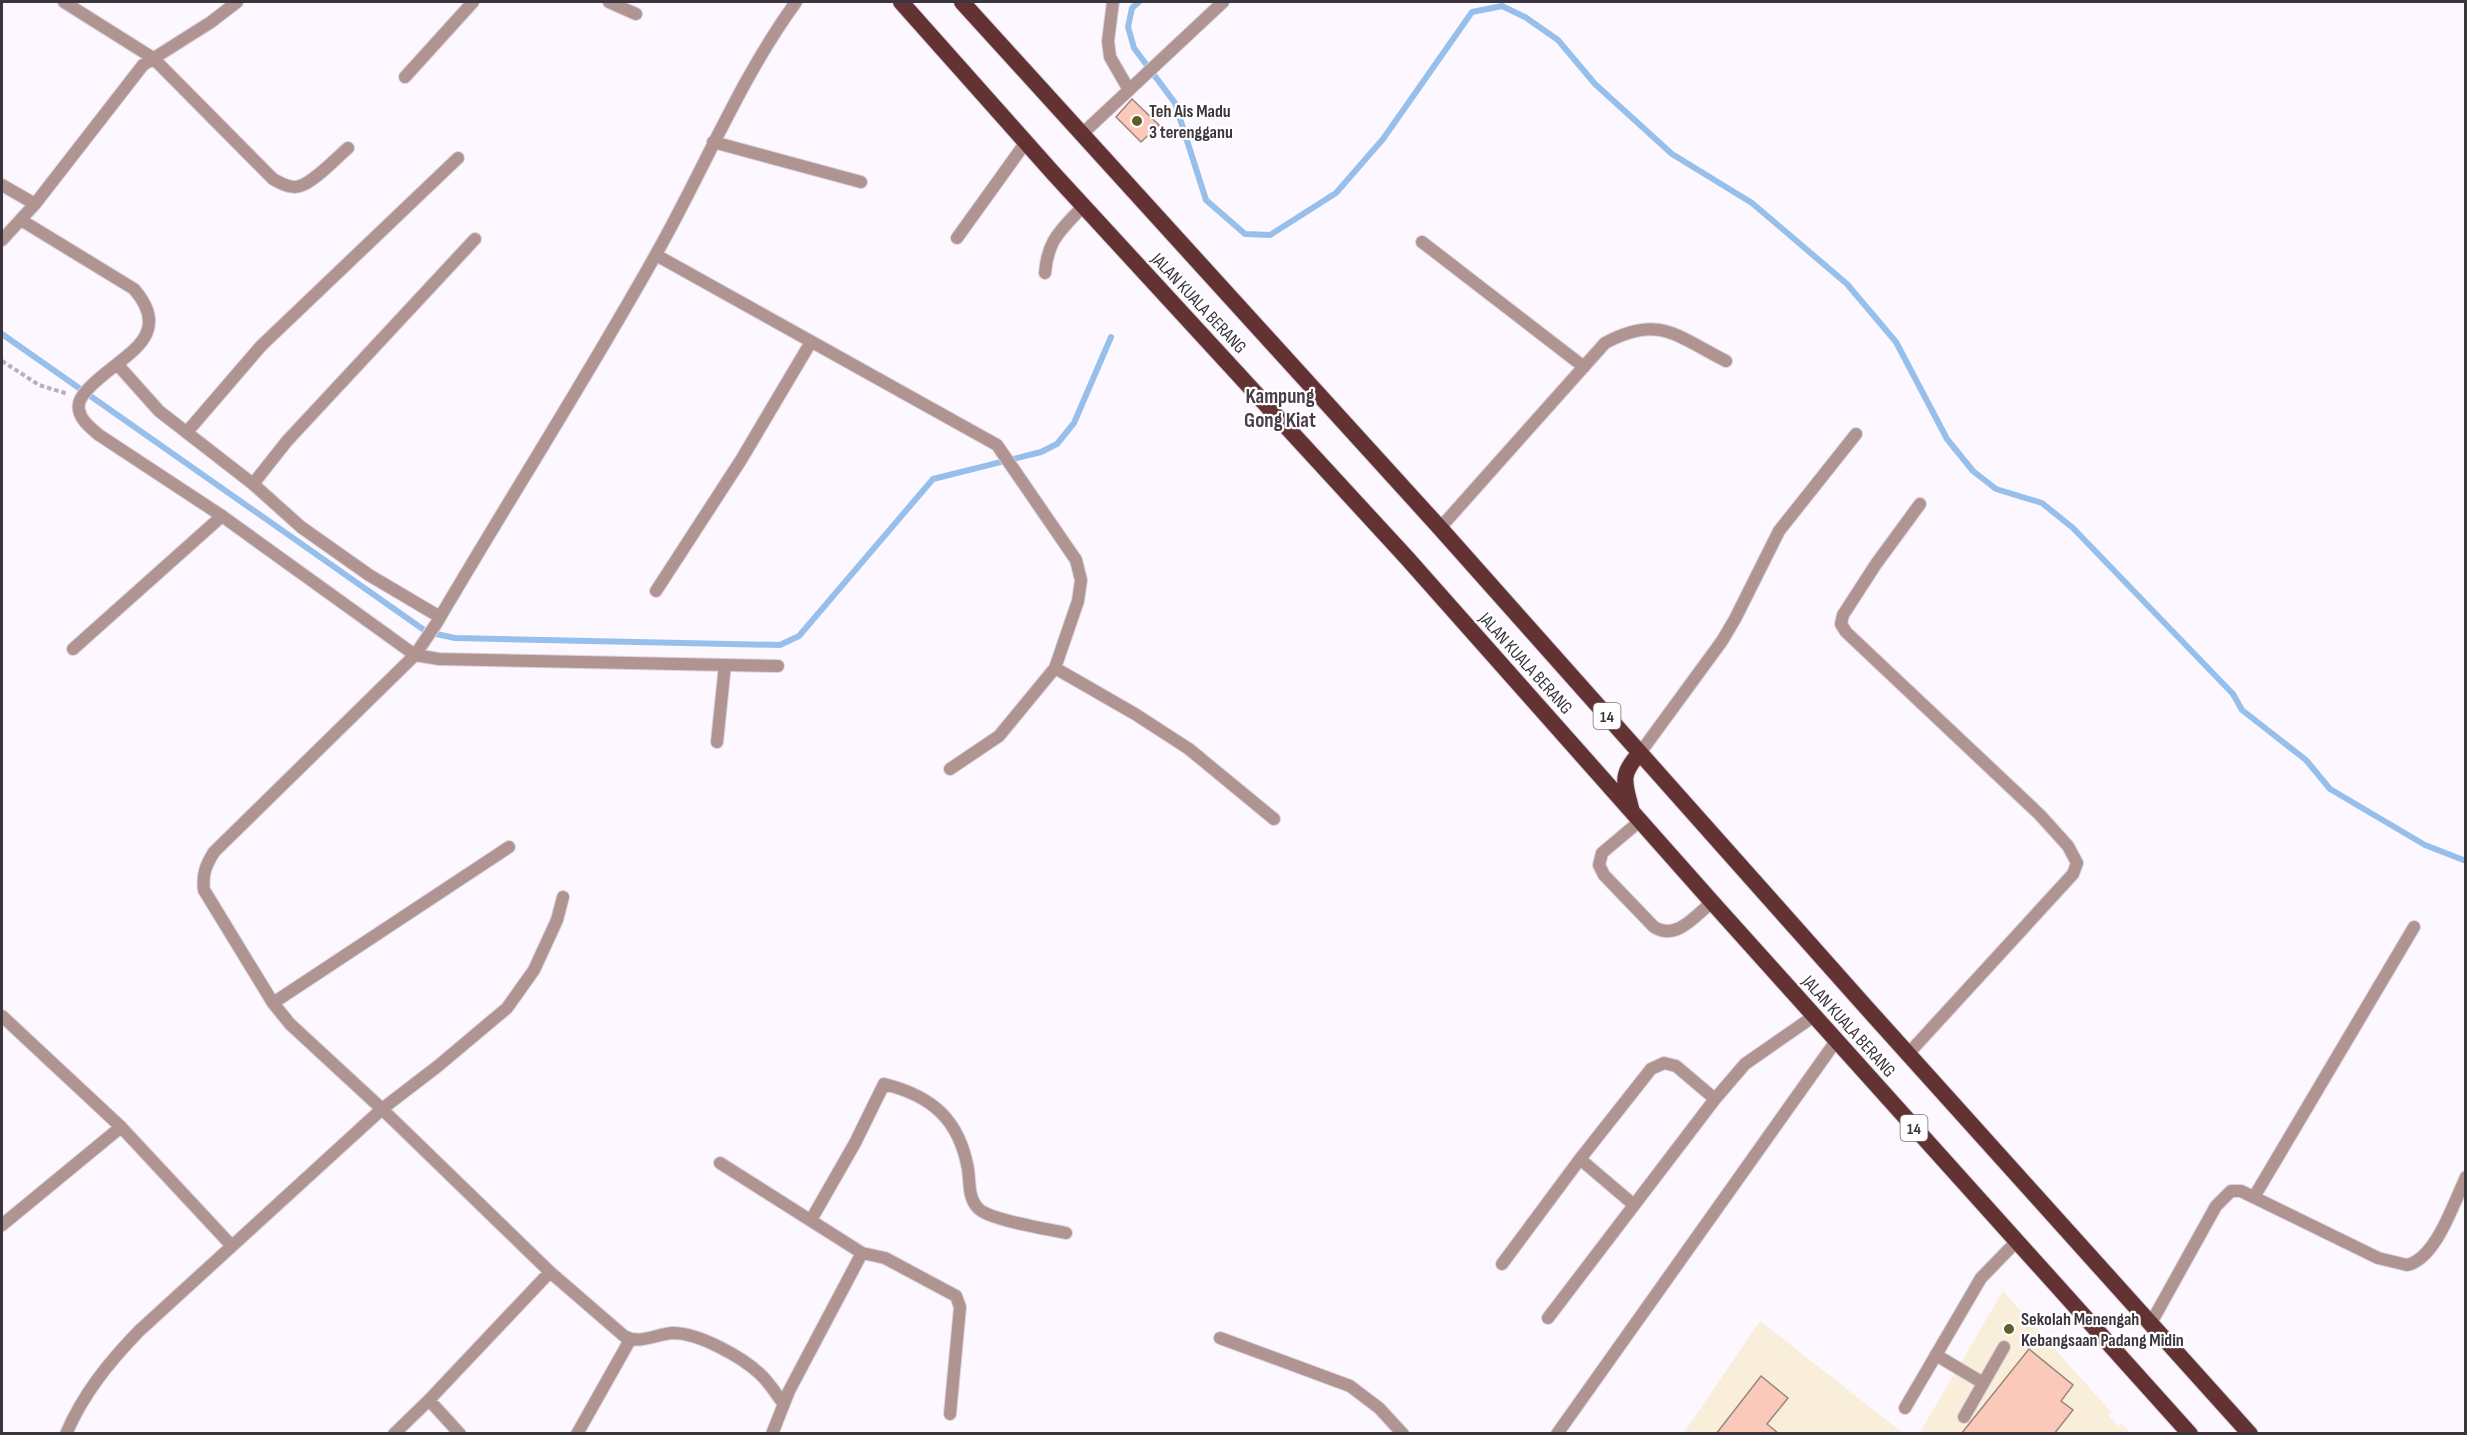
<svg xmlns="http://www.w3.org/2000/svg" width="2467" height="1435" font-family="'Sofia Sans Condensed',sans-serif">
<rect width="100%" height="100%" fill="#fdf7ff"/>
<!-- education -->
<path fill="#f9eed9" d="M2003 1291 2111 1412 2108 1415 2118 1426 2121 1423 2131 1433 1919 1434Z
M1760 1321 1903 1433 1683 1434Z"/>
<g fill="none" stroke-linecap="round" stroke-linejoin="round">
<!-- stream -->
<path stroke="#96c0eb" stroke-width="6" d="M1139 2 1132 8 1128 27 1134 48 1175 103 1206 200 1245 234 1270 235 1336 193 1383 139 1472 12 1502 6 1525 17 1558 40 1595 84 1672 154 1752 203 1847 284 1896 342 1947 439 1973 471 1996 489 2042 503 2073 528 2233 694 2242 710 2306 760 2330 789 2425 845 2466 861
M2 334 427 632 455 638 780 645 799 636 933 479 1041 452 1057 444 1074 423 1111 337"/>
</g>
<!-- building -->
<path fill="#fbc9ba" stroke="#9c847d" stroke-width="1.5" d="M1132 99 1159 125 1141 142 1116 117Z
M2029 1349 2073 1385 2061 1401 2073 1410 2054 1434H1961Z
M1761 1376 1788 1398 1767 1424 1779 1434H1716Z"/>
<g fill="none" stroke-linecap="round" stroke-linejoin="round">
<!-- service casing -->
<g stroke="#dad4dc" stroke-width="14">
<path id="service" d="M1113 2 1108 41 1110 57 1129 90
M405 77 473 2
M957 238 1026 142
M1045 273C1048 238 1061 231 1083 206
M253 484 287 441 475 239
M73 649 222 516
M717 742 725 665
M1640 821 1602 853 1599 865 1604 875 1654 927C1676 941 1695 916 1712 902
M1634 1205 1580 1159 1651 1069 1664 1063 1676 1066 1715 1099
M1502 1264 1580 1159
M1548 1318 1715 1099 1745 1064 1814 1016
M1936 1355 1983 1383
M1964 1417 2004 1347"/>
</g>
<!-- minor casing -->
<g stroke="#dad4dc" stroke-width="14">
<path id="minor" d="M64 2 153 58 273 179C280 183 287 187 295 187 310 187 336 158 348 148
M609 2 636 14
M1082 134 1223 2
M713 142 861 182
M2 185 35 204 143 65 211 22 237 2
M21 220 134 289C177 339 118 356 88 389 83 395 77 401 79 410 81 421 91 428 99 435L222 516 415 655 214 852C206 865 202 874 204 890L273 1003 290 1024 382 1109 550 1272 624 1336C640 1345 656 1334 673 1333 699 1333 742 1357 760 1374 769 1382 776 1394 783 1403
M2 240 35 204
M1422 242 1584 367
M656 255 997 445 1076 560 1081 580 1078 601 1055 668 999 736 950 769
M117 364 159 411 253 484 301 527 369 575 440 617
M187 432 261 346 458 158
M1440 528 1605 343C1660 314 1676 336 1726 361
M656 591 741 460 811 342
M415 655 436 624C508 501 585 381 655 256 703 172 739 80 796 2
M415 655 439 659 778 666
M1055 668 1135 714 1189 749 1274 819
M1640 753 1722 641 1735 619 1779 531 1856 434
M273 1003 509 847
M2 1016 121 1127 231 1245
M1908 1054 2073 874 2077 863 2068 846 2040 815 1846 632 1841 624 1843 615 1876 564 1920 504
M720 1163 862 1253
M2254 1197 2414 927
M811 1220 855 1143 884 1084C932 1096 959 1119 968 1169 970 1182 968 1198 978 1208 988 1220 1048 1229 1066 1233
M2 1225 121 1127
M2151 1323 2216 1206 2231 1191H2241L2378 1258 2407 1265C2436 1259 2454 1202 2466 1177
M1220 1338 1350 1386 1379 1408 1403 1434
M429 1400 460 1434
M1905 1408 1981 1278 2017 1241
M66 1434C83 1394 109 1362 139 1331L382 1109 438 1066 507 1008 534 970 557 920 563 897
M394 1434 429 1400 550 1272
M577 1434 630 1340
M772 1434 789 1391 862 1253 885 1258 956 1296 960 1307 950 1414
M1557 1434 1836 1041"/>
</g>
<!-- trunk casing -->
<g stroke="#dad4dc" stroke-width="18">
<path id="trunk" d="M901 2 1054 174 1407 558 1712 902 2190 1434
M962 2 1440 528 1865 1006 2250 1434
M1631 808C1624 782 1620 774 1640 753"/>
</g>
<!-- path -->
<path stroke="#b6b0b8" stroke-width="4" stroke-dasharray="4.5 3" stroke-linecap="butt" d="M2 361 39 385 68 394"/>
<!-- service -->
<use href="#service" stroke="#b09492" stroke-width="12"/>
<!-- minor -->
<use href="#minor" stroke="#b09492" stroke-width="12"/>
<!-- trunk -->
<use href="#trunk" stroke="#633232" stroke-width="16"/>
</g>
<!-- markers -->
<g fill="#625e2b" stroke="#fff" stroke-width="2">
<circle cx="1137" cy="121" r="6"/>
<circle cx="2009" cy="1329" r="6"/>
</g>
<g text-anchor="middle" stroke-width="4.5" stroke-linejoin="round" paint-order="stroke">
<!-- shield labels -->
<g fill="#fff" stroke="#767277" stroke-width="1.5">
<rect x="1593.5" y="703" width="27" height="26" rx="4.5"/>
<rect x="1900.5" y="1115" width="27" height="26" rx="4.5"/>
</g>
<g font-size="16" font-weight="bold" fill="#3c353d">
<text x="1607" y="722">14</text>
<text x="1914" y="1134">14</text>
</g>
<!-- poi labels -->
<g font-size="18" font-weight="bold" fill="#3c353d" stroke="#fff" text-anchor="start">
<text x="1149" y="117">Teh Ais Madu<tspan x="1149" dy="21">3 terengganu</tspan></text>
<text x="2021" y="1325">Sekolah Menengah<tspan x="2021" dy="21">Kebangsaan Padang Midin</tspan></text>
</g>
<!-- street labels -->
<g font-size="18" fill="#3c353d" stroke="#fff">
<text transform="translate(1199 303) rotate(47)" y="6">JALAN KUALA BERANG</text>
<text transform="translate(1526 663) rotate(48)" y="6">JALAN KUALA BERANG</text>
<text transform="translate(1849 1026) rotate(48)" y="6">JALAN KUALA BERANG</text>
</g>
<!-- quarter labels -->
<g font-size="21" font-weight="bold" fill="#4a3d4c" stroke="#fff">
<text x="1280" y="403">Kampung<tspan x="1280" dy="24">Gong Kiat</tspan></text>
</g>
</g>
<!-- border -->
<rect width="2467" height="1435" fill="none" stroke="#3c353d" stroke-width="6"/>
</svg>
